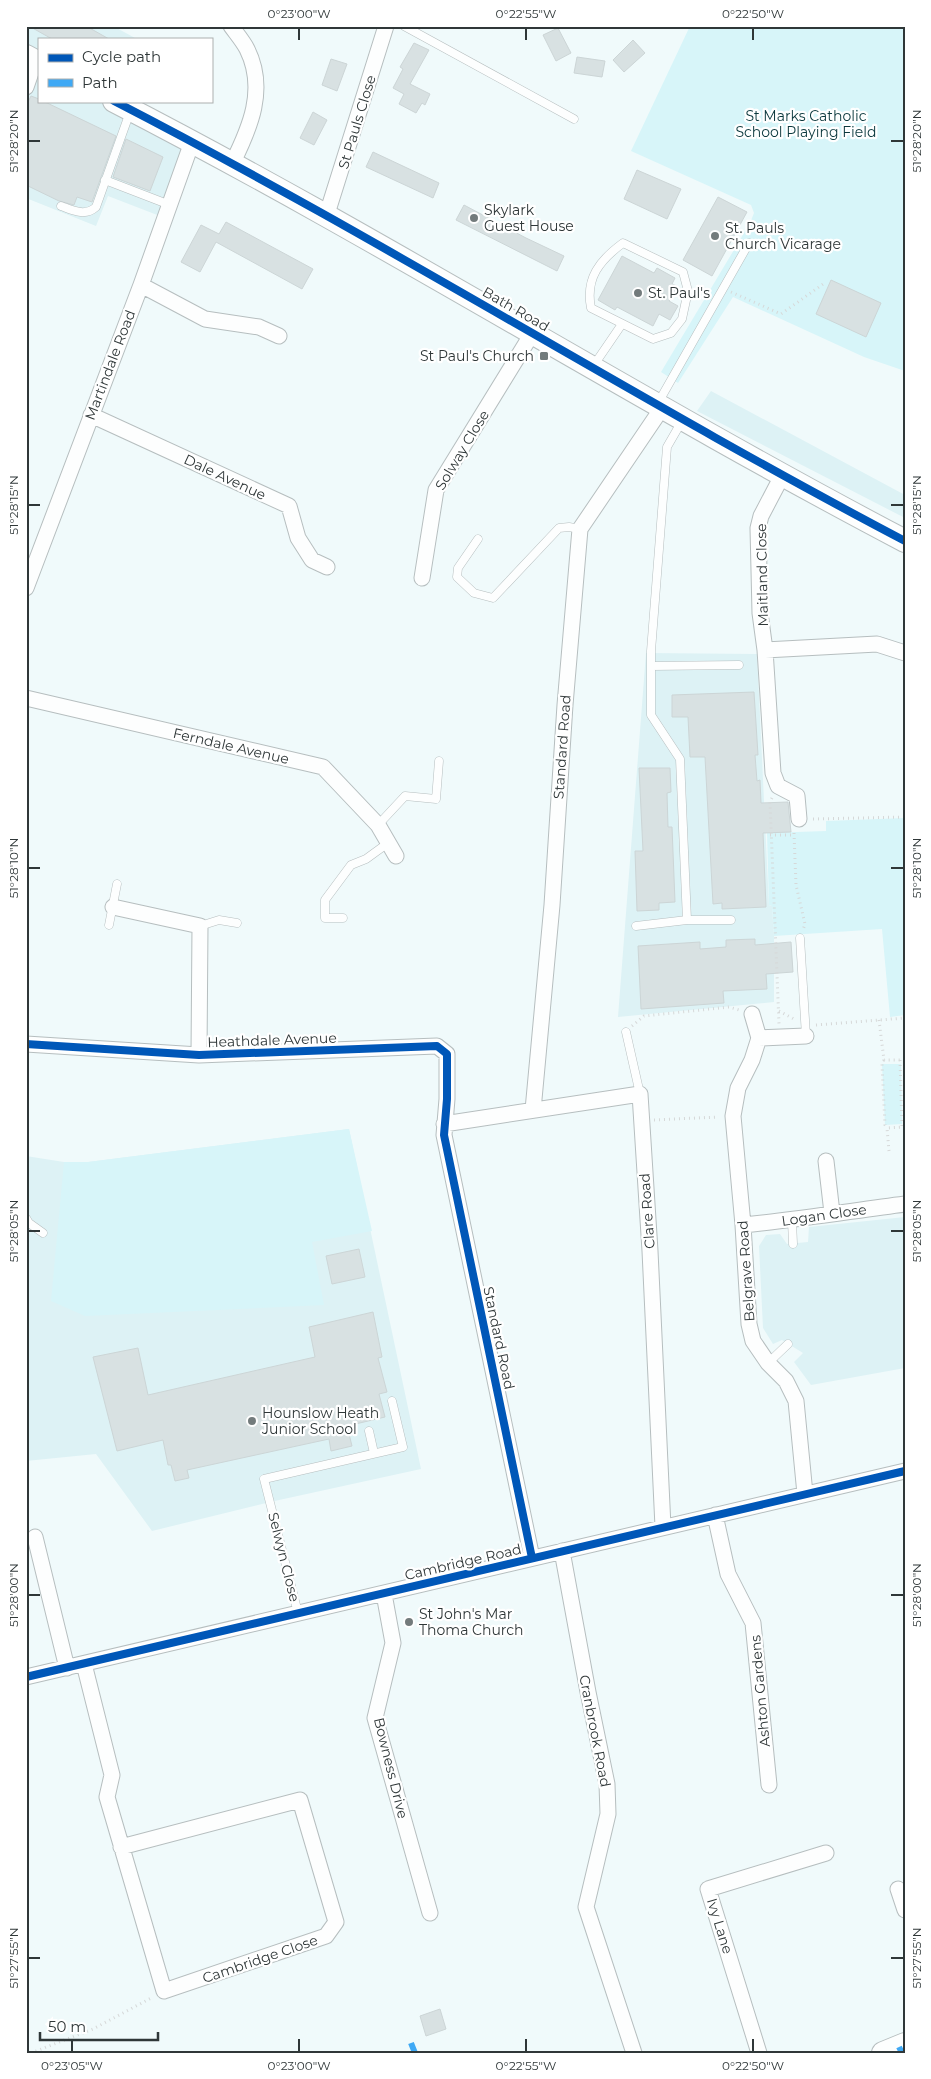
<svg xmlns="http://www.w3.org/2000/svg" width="931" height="2079" font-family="Montserrat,sans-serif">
<rect width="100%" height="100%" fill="#f0fafb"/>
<!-- built -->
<path fill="#ddf2f5" d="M26 26H113L135 38 39 39V101H114L192 142 165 218 108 196 96 226 26 198Z
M711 391 905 495V518L697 411Z
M646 653 757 654 769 905 772 906 774 936V1002L618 1017Z
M349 1129 421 1469 270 1502 152 1531 96 1454 26 1461V1156L64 1162H88Z
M905 1217V1368L811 1385 794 1362 803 1353 782 1340 773 1344 763 1328 759 1246 766 1235 780 1234 787 1244 808 1242 809 1227Z"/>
<!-- green -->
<path fill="#d7f5f9" d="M690 26H905V371L864 357 733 297 678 383 661 372 750 223 754 213 751 205 631 151Z
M905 818V1015L890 1017 882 929 774 936 772 906 769 905 767 833 826 831V821Z
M882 1064H901L902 1124 885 1125Z
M349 1129 372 1231 312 1242 324 1305 85 1316 51 1301 64 1162H88Z"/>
<!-- building -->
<path fill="#d8e1e2" stroke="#ccd5d6" d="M29 26H86L109 39H52Z
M558 28 571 53 556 61 543 35Z
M633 40 645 53 624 72 613 60Z
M414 43 429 50 410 84 430 94 425 105 422 103 416 113 399 104 404 94 393 88 403 69 400 67Z
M577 57 605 61 602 77 574 73Z
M331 59 347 64 337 91 322 85Z
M31 96 39 99V101H43L116 136 92 202 77 197 74 205 59 201 26 185V106Z
M313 112 327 120 314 145 300 138Z
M126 139 163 157 150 191 113 177Z
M373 152 439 183 433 198 366 167Z
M637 170 681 189 667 219 624 199Z
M718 197 747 212 712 276 683 260Z
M464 205 526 238 564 256 557 271 456 220Z
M226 222 313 269 302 289 216 242 200 272 181 262 201 225 219 234Z
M622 256 654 273 657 268 675 278 672 284 677 286 669 301 678 306 670 320 659 314 653 326 617 307 615 310 598 300Z
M831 280 881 303 866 337 816 314Z
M754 692 758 755H755L757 781 760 780 761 803 788 802 791 832 763 833 766 907 722 909V903L713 904 705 757H690L688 717H672V695Z
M639 768H670L671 792 667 793 668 827H672L675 902 659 903V910L637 911 635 851H643Z
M755 939V945L791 942 793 972 766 974 767 989 723 991 724 1003 641 1009 638 946 700 942V949L726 947V940Z
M359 1249 365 1277 332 1284 326 1256Z
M373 1312 382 1357 378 1358 387 1392 379 1394 385 1417 347 1426 352 1446 331 1451 329 1439 187 1470 189 1478 175 1481 171 1465H168L163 1440 117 1451 93 1357 138 1348 148 1395 315 1357 309 1327Z
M440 2009 446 2029 426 2036 420 2016Z"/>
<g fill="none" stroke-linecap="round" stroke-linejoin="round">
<!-- lane casing -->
<g stroke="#b6bebf" stroke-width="9">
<path id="lane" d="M404 26 574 119
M105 180 170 205
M61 206C72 210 85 217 96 207L130 112
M623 243 683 272 688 291 682 319 671 333 653 339 591 308C585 278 600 260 623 243Z
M594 365 622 324
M658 403 749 243
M682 421 667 447 651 651V715L680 759 687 920
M478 539 458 568 457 577 474 593 493 598 559 528 569 527 580 529
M651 666 739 665
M378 825 405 796 436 799 439 761
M343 918H325V900L351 865 366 859 388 843
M109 925 117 884
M200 926 219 920 237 923
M636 926 687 920H731
M800 938 806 1036
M626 1032 640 1094
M26 1218 29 1223 43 1233
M792 1221 793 1244
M768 1363 788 1344
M369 1431 374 1453
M298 1613 264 1479 403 1447 392 1401"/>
</g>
<!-- street casing -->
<g stroke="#b6bebf" stroke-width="17">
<path id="street" d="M231 26C236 33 243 41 247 49 267 89 250 128 232 164
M26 87 35 61
M326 217 386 26
M141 285 205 319 259 327 279 336
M91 415 289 506 298 538 312 560 327 567
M783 474 761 516 758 528 760 613 765 650 773 773 778 786 797 796 799 819
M422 578 436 490 533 332
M26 588 141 285 192 142
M765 650 877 644 905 653
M26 698 323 767 378 825 396 856
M113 907 200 926 199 1055
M752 1014 759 1038 752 1060 738 1088 733 1116 743 1225 749 1324 753 1341 768 1363 786 1381 796 1401 805 1494
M759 1038 806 1036
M26 1044 199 1055 437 1046 447 1054V1099L444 1135 532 1558
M533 1110 552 905 565 705 580 529 662 408
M444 1124 640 1094 650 1251 663 1527
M826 1161 832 1213
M743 1225C797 1220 851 1211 905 1204
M715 1515 728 1574 753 1623 769 1785
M35 1537 67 1668
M562 1551 588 1692 607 1784 608 1814 586 1907 634 2053
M384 1594 393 1643 375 1718 430 1913
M84 1664 112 1775 107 1797 164 1991 326 1936 336 1922 300 1800 121 1847
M26 1677 905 1471
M898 1889 905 1910
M759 2053 708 1889 826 1853"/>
</g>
<!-- primary casing -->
<g stroke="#b6bebf" stroke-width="24">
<path id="primary" d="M26 56 39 63
M114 101C382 239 638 401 905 541
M883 2053 905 2044"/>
</g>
<!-- path -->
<path stroke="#d6d8d8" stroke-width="3" stroke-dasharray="1 4" stroke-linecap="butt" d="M731 292 781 314 826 282
M772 798 770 802 779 1024
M813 819 905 817
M794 833 796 885 805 924 803 930
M770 835H793
M779 1011 794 1019
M879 1020 884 1060H905
M816 1025 905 1018
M632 1026 644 1016 729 1007 739 1010
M884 1060 882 1064 885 1125 887 1128
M900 1060 902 1127
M654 1120 718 1117
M889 1151 887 1128 905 1127
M31 2053 93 2029 153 1997"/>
<!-- lane -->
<use href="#lane" stroke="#fdfefe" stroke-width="8"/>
<!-- street -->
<use href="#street" stroke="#fdfefe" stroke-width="15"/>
<!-- primary -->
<use href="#primary" stroke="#fdfefe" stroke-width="22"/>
<!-- quiet -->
<path stroke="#3fa9f5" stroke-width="6" stroke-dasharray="12 6" stroke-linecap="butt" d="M411 2043 415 2053
M899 2047 902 2053"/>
<!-- cycleway casing -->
<g stroke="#fff" stroke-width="11">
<path id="cycleway" d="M114 101C382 239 638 401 905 541
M26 1044 199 1055 437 1046 447 1054V1099L444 1135 532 1558
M26 1677 905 1471"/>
</g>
<!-- cycleway -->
<use href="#cycleway" stroke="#0057b8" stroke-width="8"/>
</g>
<!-- ticks -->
<path fill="none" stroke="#2f3738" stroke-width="2" d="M299 28V40M526 28V40M753 28V40M28 141H40M891 141H904M28 505H40M891 505H904M28 868H40M891 868H904M28 1231H40M891 1231H904M28 1595H40M891 1595H904M28 1958H40M891 1958H904M72 2039V2052M299 2039V2052M526 2039V2052M753 2039V2052"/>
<!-- markers -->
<g fill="#737b7c" stroke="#fff" stroke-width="2">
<circle cx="474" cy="218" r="5"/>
<circle cx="715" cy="236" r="5"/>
<circle cx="638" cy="293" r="5"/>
<rect x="539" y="351" width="10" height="10" rx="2.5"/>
<circle cx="252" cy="1421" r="5"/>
<circle cx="409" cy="1622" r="5"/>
</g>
<g text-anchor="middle" stroke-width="4.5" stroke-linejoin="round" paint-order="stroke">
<!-- park labels -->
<g font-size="14" fill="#0a383d" stroke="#fff">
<text x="806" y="121">St Marks Catholic<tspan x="806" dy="16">School Playing Field</tspan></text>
</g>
<!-- street labels -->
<g font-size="14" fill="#2f3738" stroke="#fff">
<text transform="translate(357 122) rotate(-73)" y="5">St Pauls Close</text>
<text transform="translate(516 309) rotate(30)" y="5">Bath Road</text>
<text transform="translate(110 365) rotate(-69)" y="5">Martindale Road</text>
<text transform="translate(462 450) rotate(-59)" y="5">Solway Close</text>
<text transform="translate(225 477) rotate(25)" y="5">Dale Avenue</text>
<text transform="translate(762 575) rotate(-91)" y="5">Maitland Close</text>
<text transform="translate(231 746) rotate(13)" y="5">Ferndale Avenue</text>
<text transform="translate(562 747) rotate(-86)" y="5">Standard Road</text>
<text transform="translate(272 1040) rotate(-2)" y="5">Heathdale Avenue</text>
<text transform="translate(647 1211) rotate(-94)" y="5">Clare Road</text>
<text transform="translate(824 1215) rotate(-8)" y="5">Logan Close</text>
<text transform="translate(746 1271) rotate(-94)" y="5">Belgrave Road</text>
<text transform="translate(499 1338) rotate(78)" y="5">Standard Road</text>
<text transform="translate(284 1557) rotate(76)" y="5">Selwyn Close</text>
<text transform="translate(463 1562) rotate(-13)" y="5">Cambridge Road</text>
<text transform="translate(760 1691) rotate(-95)" y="5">Ashton Gardens</text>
<text transform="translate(595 1731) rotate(79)" y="5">Cranbrook Road</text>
<text transform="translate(391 1768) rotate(76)" y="5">Bowness Drive</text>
<text transform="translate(720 1926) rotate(73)" y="5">Ivy Lane</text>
<text transform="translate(260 1959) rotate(-19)" y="5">Cambridge Close</text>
</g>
<!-- poi labels -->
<g font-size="14" fill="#2f3738" stroke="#fff" text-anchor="start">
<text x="484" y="215">Skylark<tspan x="484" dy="16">Guest House</tspan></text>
<text x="725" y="233">St. Pauls<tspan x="725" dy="16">Church Vicarage</tspan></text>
<text x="648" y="298">St. Paul's</text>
<text x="534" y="361" text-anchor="end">St Paul's Church</text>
<text x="262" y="1418">Hounslow Heath<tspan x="262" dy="16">Junior School</tspan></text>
<text x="419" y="1619">St John's Mar<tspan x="419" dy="16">Thoma Church</tspan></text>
</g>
</g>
<!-- border -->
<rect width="931" height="2079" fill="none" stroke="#ffffff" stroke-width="55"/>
<!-- legend -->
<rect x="38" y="38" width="175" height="65" fill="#ffffff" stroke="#acafaf"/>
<rect x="48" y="54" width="25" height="8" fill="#0057b8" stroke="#acafaf"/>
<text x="82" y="62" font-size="15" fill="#2f3738">Cycle path</text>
<rect x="48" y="79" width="25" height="8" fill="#3fa9f5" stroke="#acafaf"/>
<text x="82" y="88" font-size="15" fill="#2f3738">Path</text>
<!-- scale -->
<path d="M40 2032v8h118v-8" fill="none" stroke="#2f3738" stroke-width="2.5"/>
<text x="48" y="2032" font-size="15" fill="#2f3738" stroke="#ffffff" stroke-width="4" paint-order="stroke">50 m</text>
<rect x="28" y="28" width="876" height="2024" fill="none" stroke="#2f3738" stroke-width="2"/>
<g font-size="12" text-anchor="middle" fill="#2f3738">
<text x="299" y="18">0°23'00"W</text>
<text x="526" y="18">0°22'55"W</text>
<text x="753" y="18">0°22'50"W</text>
<text transform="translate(14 141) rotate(-90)" y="4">51°28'20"N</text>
<text transform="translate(917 141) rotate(-90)" y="4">51°28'20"N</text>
<text transform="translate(14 505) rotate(-90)" y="4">51°28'15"N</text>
<text transform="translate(917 505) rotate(-90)" y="4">51°28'15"N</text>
<text transform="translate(14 868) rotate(-90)" y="4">51°28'10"N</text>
<text transform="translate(917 868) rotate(-90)" y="4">51°28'10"N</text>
<text transform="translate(14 1231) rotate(-90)" y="4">51°28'05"N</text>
<text transform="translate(917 1231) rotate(-90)" y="4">51°28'05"N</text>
<text transform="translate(14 1595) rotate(-90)" y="4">51°28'00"N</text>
<text transform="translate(917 1595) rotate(-90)" y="4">51°28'00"N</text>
<text transform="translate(14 1958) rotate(-90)" y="4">51°27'55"N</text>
<text transform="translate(917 1958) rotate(-90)" y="4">51°27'55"N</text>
<text x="72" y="2070">0°23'05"W</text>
<text x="299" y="2070">0°23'00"W</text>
<text x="526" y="2070">0°22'55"W</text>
<text x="753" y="2070">0°22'50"W</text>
</g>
</svg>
